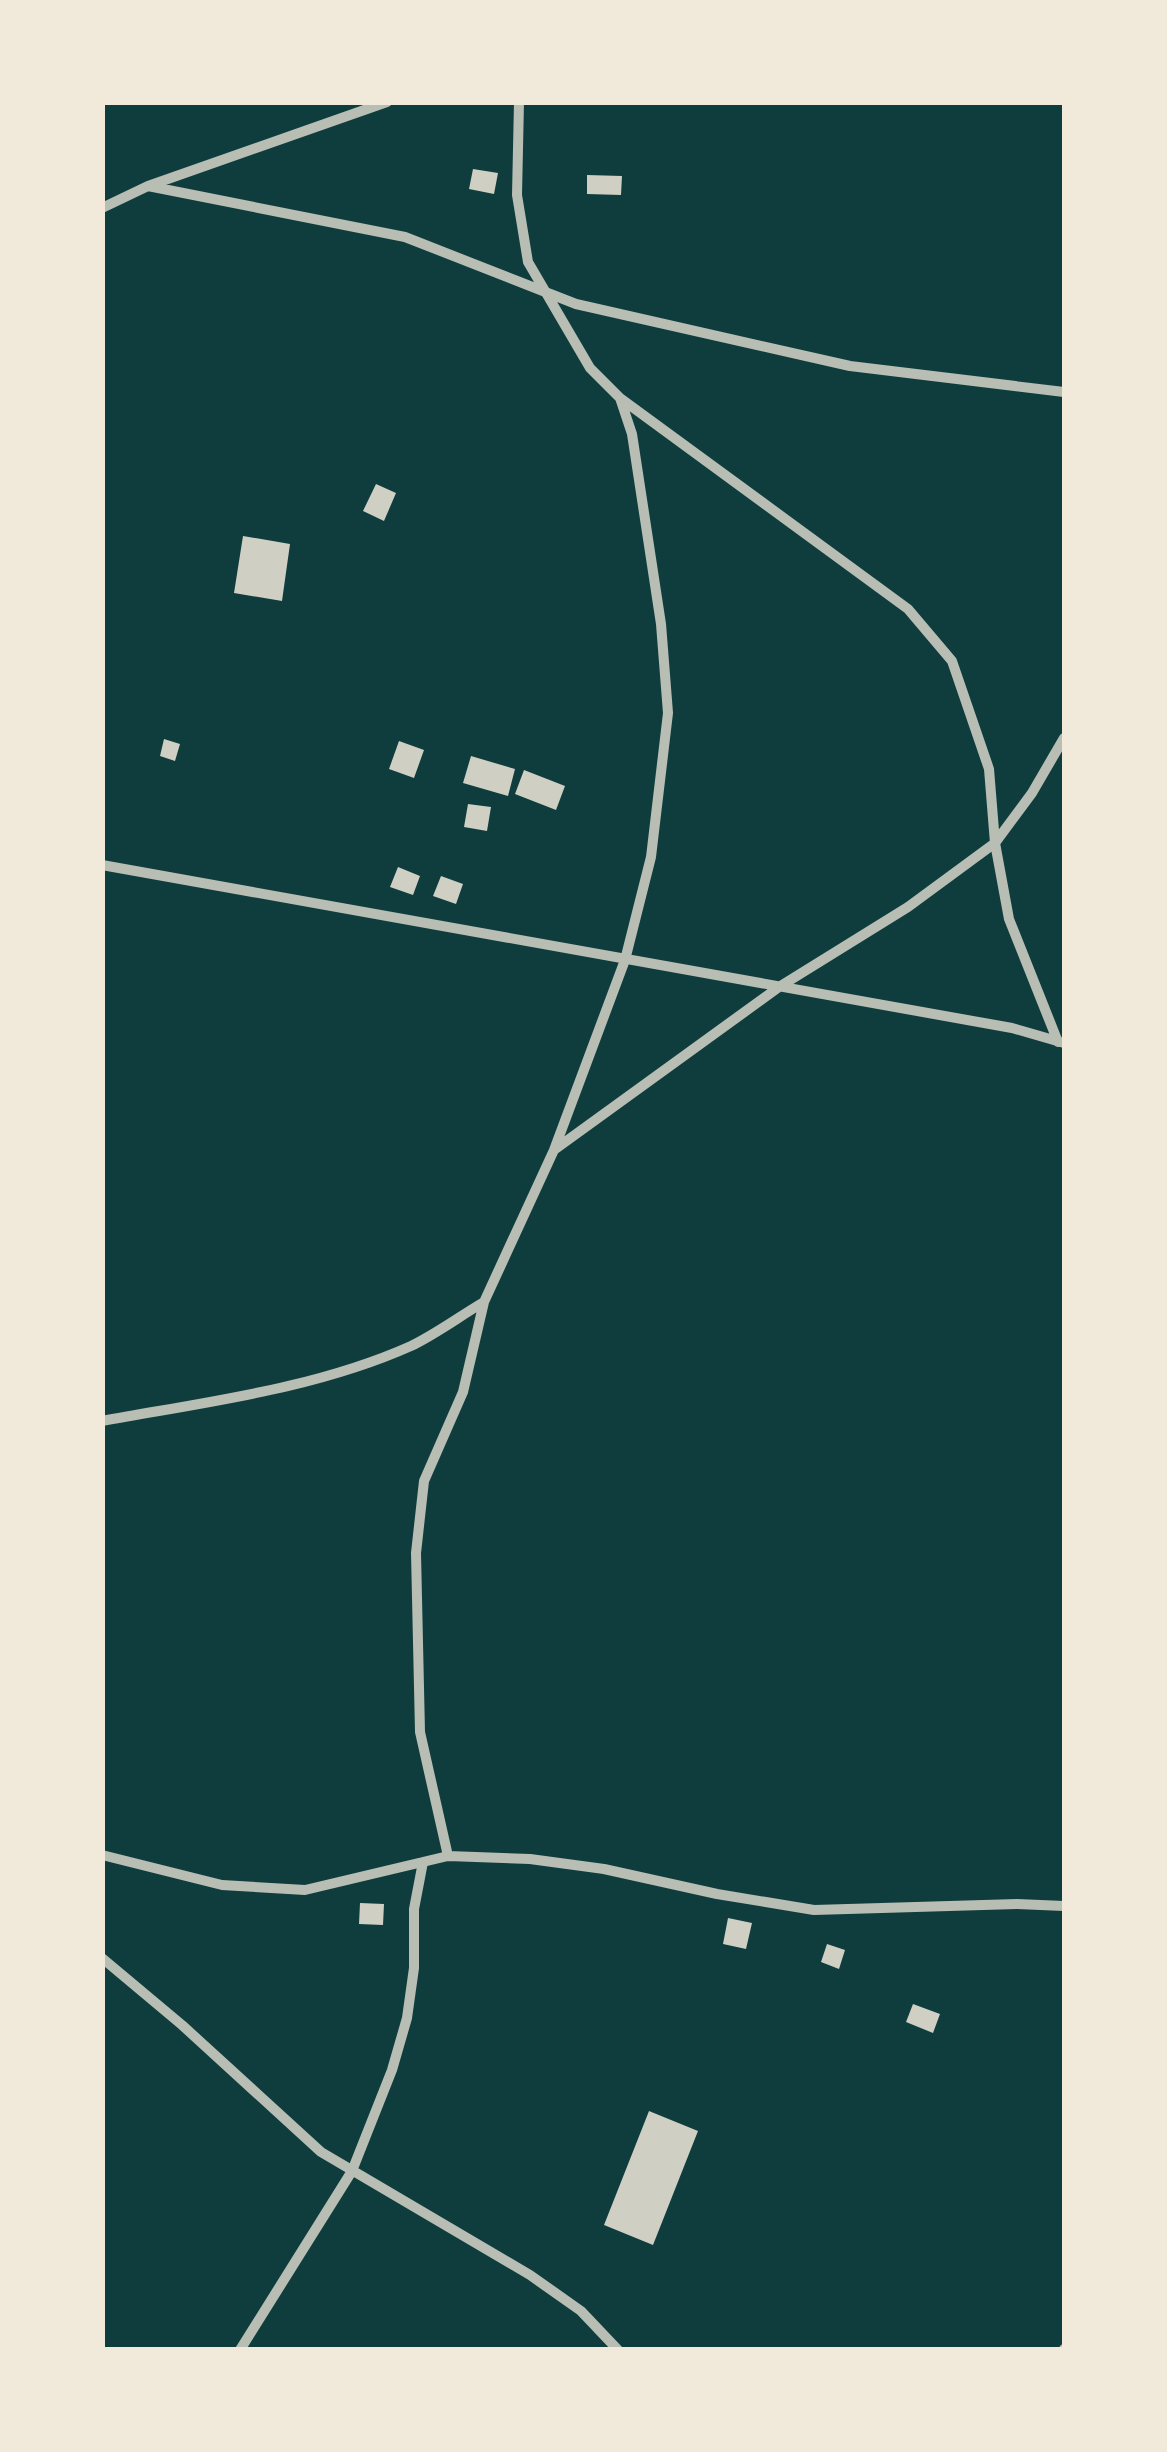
<svg xmlns="http://www.w3.org/2000/svg" width="1167" height="2452" font-family="'Nunito Sans',sans-serif">
<rect width="100%" height="100%" fill="#0f3d3e"/>
<!-- building -->
<path fill="#cfcfc3" d="M473 169 498 173 494 194 469 189Z
M587 175 622 176 621 195 587 194Z
M376 484 396 493 384 521 363 511Z
M243 536 290 544 282 601 234 593Z
M164 739 180 744 175 761 160 756Z
M399 741 424 750 414 778 389 769Z
M471 756 515 769 508 796 463 783Z
M524 770 565 786 556 810 515 794Z
M468 804 491 807 487 831 464 827Z
M398 867 420 876 413 895 390 887Z
M441 876 463 884 456 904 433 896Z
M360 1903 384 1904 383 1925 359 1924Z
M728 1918 752 1923 746 1949 723 1944Z
M827 1944 845 1950 839 1969 821 1962Z
M913 2004 940 2014 933 2033 906 2022Z
M649 2111 698 2131 653 2245 604 2225Z"/>
<g fill="none" stroke-linecap="round" stroke-linejoin="round">
<!-- minor -->
<path stroke="#b8beb3" stroke-width="10" d="M148 186 405 237 576 304 850 366 1064 392
M102 208 148 186 387 102
M620 398 908 609 952 661 989 769 995 843 1009 919 1058 1042
M102 865 1012 1028 1064 1043
M554 1150 779 987 908 907 995 843 1032 793 1064 738
M102 1421C205 1402 315 1389 411 1346 436 1334 460 1316 484 1302
M102 1855 222 1885 305 1890 448 1856 530 1859 604 1869 717 1894 814 1910 1017 1904 1064 1906
M448 1856 420 1732 416 1553 424 1481 463 1392 484 1302 554 1150 625 960 651 857 668 713 661 624 632 434 620 398 590 368 528 262 517 195 519 102
M102 1958 182 2025 321 2152 530 2275 581 2311 618 2350
M240 2350 352 2171 392 2070 407 2018 414 1968V1909L423 1862
M1064 2350V2349"/>
</g>
<!-- border -->
<rect width="1167" height="2452" fill="none" stroke="#f1e9da" stroke-width="210"/>
</svg>
